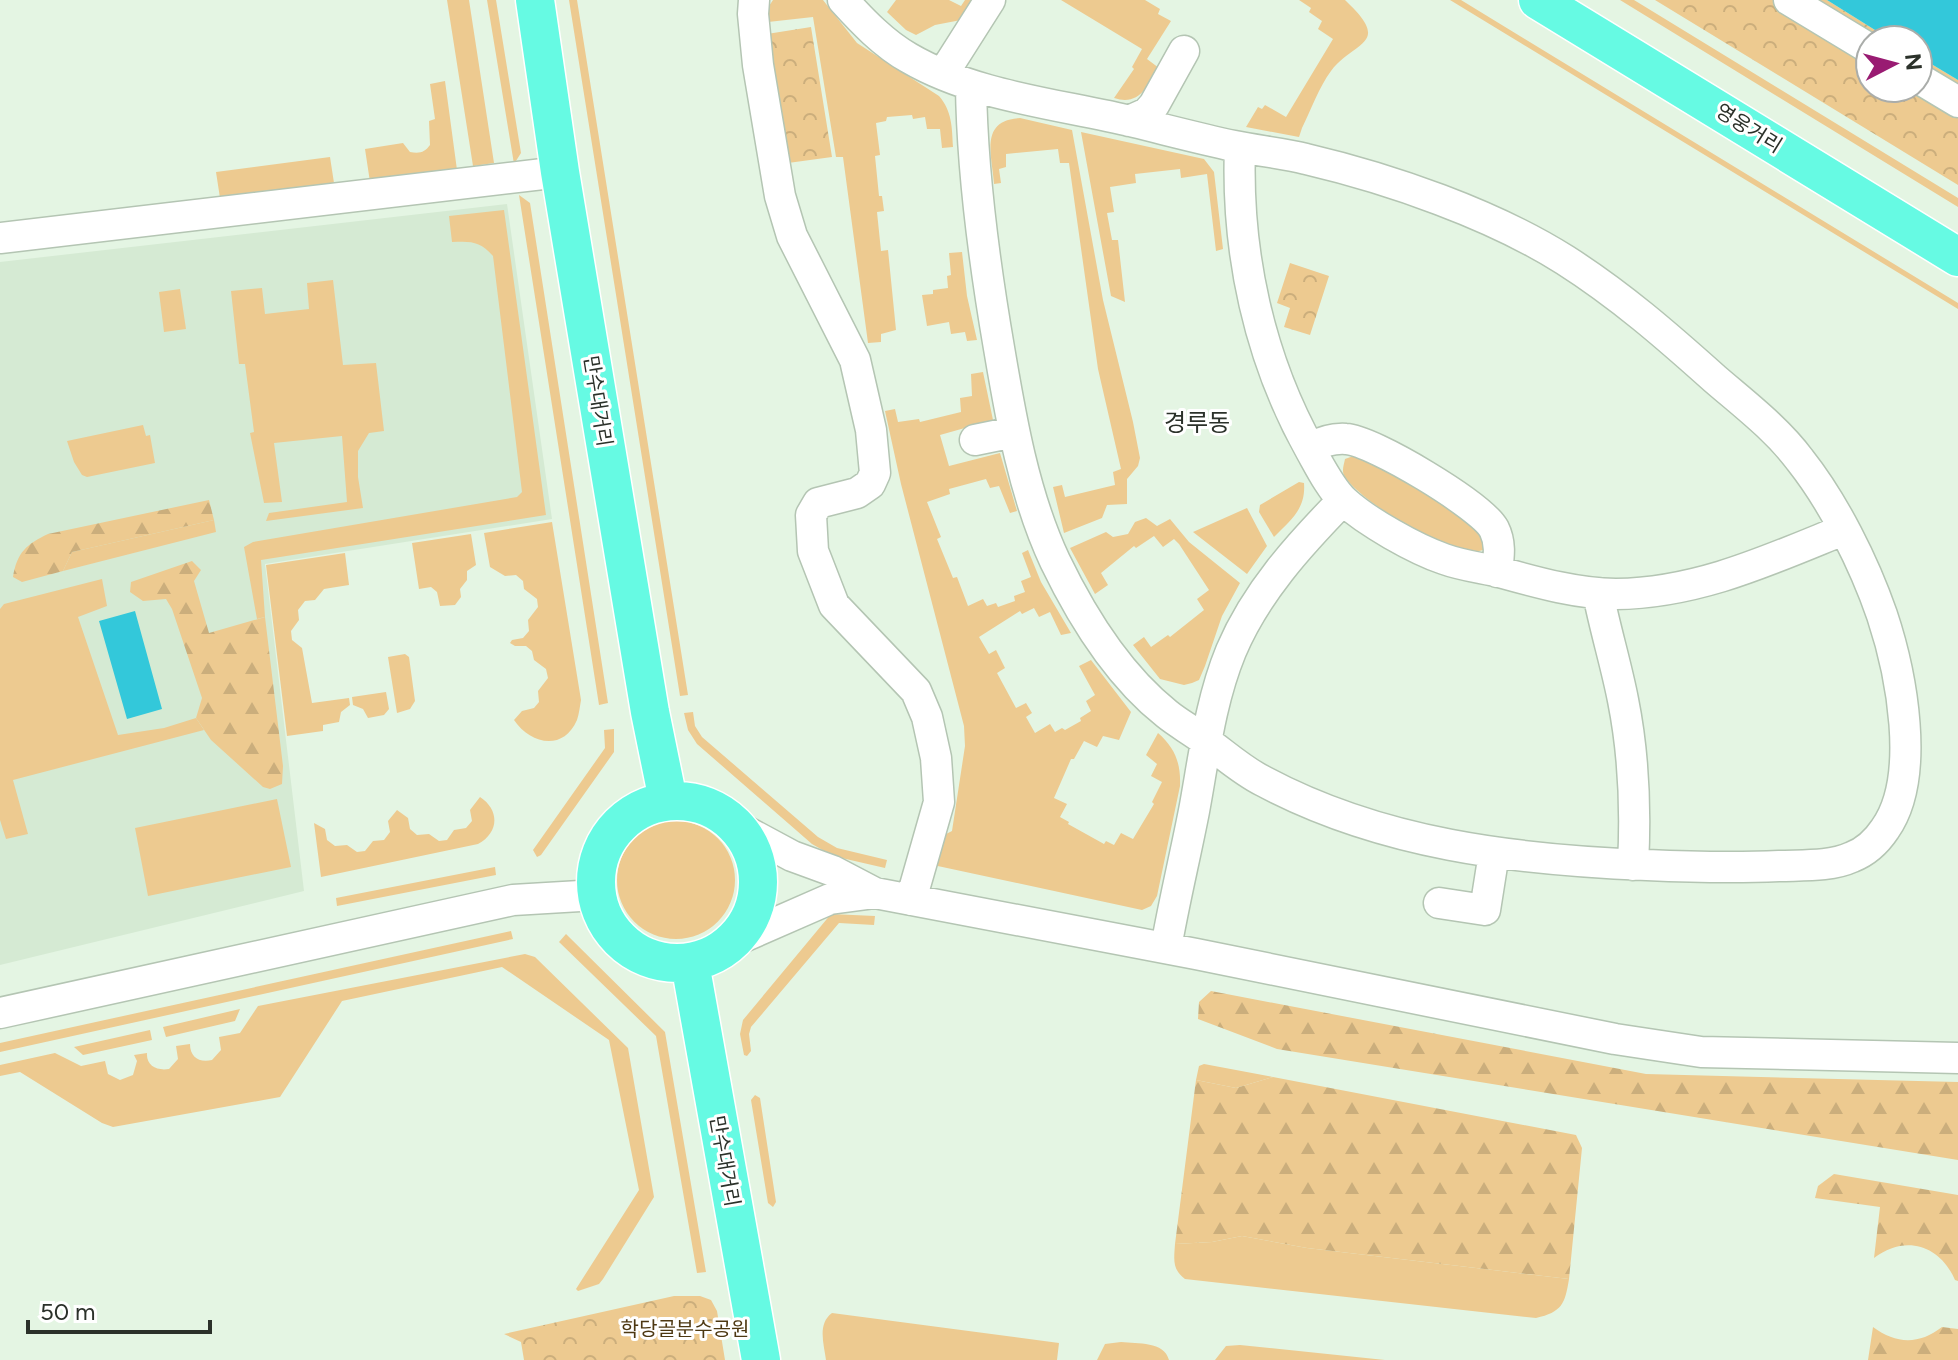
<svg xmlns="http://www.w3.org/2000/svg" width="1958" height="1360" font-family="Figtree,'Noto Sans KR',sans-serif">
<defs>
<pattern id="forest-firs" width="22" height="20" patternUnits="userSpaceOnUse" patternTransform="scale(2)"><rect width="22" height="20" fill="#edca90"/><path d="M5 1l3.5 6h-7zM16 11l3.5 6h-7z" fill="#cbae7c"/></pattern>
<pattern id="park-crowns" width="20" height="18" patternUnits="userSpaceOnUse" patternTransform="scale(2)"><rect width="20" height="18" fill="#edca90"/><path d="M2 6a3 3 0 1 1 6 0M12 15a3 3 0 1 1 6 0" fill="none" stroke="#cbae7c"/></pattern>
</defs>
<rect width="100%" height="100%" fill="#e4f5e3"/>
<!-- built -->
<path fill="#d5ead3" d="M507 204 552 519 265 564 304 891 0 965V262Z"/>
<!-- grass -->
<path fill="#edca90" d="M447 0H469L494 163 473 166Z
M487 0H496L521 153 514 164Z
M569 0H577L688 695 680 696Z
M773 0H823L857 43 939 96C952 111 952 127 953 147L942 148 940 129H927L925 117 913 119 912 115 887 117 886 121 876 123 880 155 875 156 879 196H882L884 211 877 212 881 251 888 250 896 330 881 334V342L868 343 843 157H836L813 17 768 22 765 12Z
M896 0H949L961 6 965 0H977L961 20 935 25 916 35 906 30 887 12Z
M1061 0H1145L1160 9 1158 14 1171 21 1147 59 1159 68C1147 87 1139 106 1114 98L1134 69 1132 67 1142 49Z
M1299 0H1345C1393 45 1355 40 1331 71 1319 87 1311 110 1302 128L1299 137 1246 127 1258 107 1262 109 1265 105 1286 117 1333 39 1318 29 1322 21 1309 12 1311 8Z
M1450 0H1461L1958 303V309Z
M1620 0H1634L1958 198V207Z
M445 81 457 170 370 182 365 149 403 143 410 152C420 154 425 152 430 145L429 121 435 119 430 84Z
M1020 118 1072 130 1103 300 1133 422 1140 458 1138 466 1127 479V504L1107 505 1102 518 1064 533 1053 487 1062 485 1065 497 1115 485 1113 472 1121 469 1098 369 1069 163H1060L1058 149 1006 154V167L999 169 1001 183 994 184C992 155 979 120 1020 118Z
M1081 132 1204 159 1214 172 1223 249 1216 251 1207 174 1181 178 1180 169 1135 174 1136 183 1110 187 1114 212 1107 213 1112 240H1118L1125 302 1111 296Z
M330 157 334 183 220 198 216 172Z
M519 195 530 203 608 703 599 705Z
M504 210 546 515 261 560 265 617 257 619 244 547 253 542 517 497 522 492 493 256C480 241 471 241 452 242L449 216Z
M962 252 967 296 977 340 967 341 965 332 951 334 949 322 927 326 922 295 933 294V290L948 288 947 276 951 275 949 253Z
M333 280 343 365 376 363 384 431 369 433 358 451V477L363 508 266 521 269 513 347 502 342 436 274 443 282 502 264 503 250 433 254 432 245 364H239L231 291 262 288 265 314 309 309 307 283Z
M180 289 186 329 164 332 159 292Z
M983 372 993 420 940 435 949 466 1000 453 1017 511 1010 513 999 486 990 488 986 479 949 489 950 494 927 502 941 537 937 539 953 578 957 577 968 606 983 599 987 606 996 603 998 607 1015 601 1014 596 1025 592 1021 581 1031 577 1022 553 1028 550 1041 582 1071 633 1061 635 1050 612 1039 617 1034 608 1022 614 1020 611 979 637 989 654 996 650 1005 668 997 673 1016 708 1026 703 1032 713 1026 717 1035 733 1050 724 1055 732 1062 728 1065 730 1081 721 1080 718 1091 711 1086 701 1095 695 1079 666 1091 660 1131 712 1119 740 1103 736 1097 747 1084 741 1074 759H1071L1054 798 1067 804 1060 817 1069 822 1068 824 1104 844 1106 841 1114 845 1121 833 1133 839 1154 804 1152 802 1162 782 1151 776 1157 764 1146 755 1158 733C1175 748 1181 763 1180 786L1157 896 1151 906 1142 910 933 865 942 836 952 831 965 746 964 726 901 484 885 411 895 409 898 422 919 419 920 422 961 412 960 398 972 396 971 374Z
M143 425 146 436 150 435 155 463 87 477 82 475 74 462 67 441Z
M1359 454 1466 516 1488 539 1483 550C1456 561 1361 502 1345 477 1341 471 1344 465 1345 459Z
M1299 482 1304 483C1306 509 1291 520 1274 537L1259 512 1260 505Z
M1247 508 1267 546 1247 574 1193 532Z
M1146 518 1157 526 1170 519 1189 542 1240 583 1222 616 1205 666 1199 680 1192 683 1184 685 1160 679 1133 645 1144 637 1151 647 1168 635 1170 637 1204 610 1197 599 1209 590 1179 544 1174 539 1163 547 1154 536 1136 548 1134 546 1101 573 1108 585 1095 594 1070 548 1106 532 1113 537 1128 534 1135 522Z
M214 520 216 532 63 571 72 552Z
M552 522 581 700C580 706 579 714 577 720 563 752 530 744 514 720L522 711 534 708 539 702 538 691 548 678 546 669 534 660 532 651 526 646H515L510 643 512 640 523 638 529 631 528 620 538 607 537 599 524 589 523 581 516 575 505 576 490 567 484 533Z
M471 534 476 565 467 571V580L460 589 461 597 455 605 440 606 437 592 431 587 419 589 412 543Z
M345 553 349 585 324 589 315 600 305 601 298 610 299 620 291 631 292 640 302 648 312 703 349 698 350 705 341 712 339 722 323 725V731L287 736 266 565Z
M102 579 107 606 78 617 118 735 164 728 196 718 204 730 13 780 28 834 6 839 0 820V609L4 604Z
M405 654 409 657 415 701 410 709 397 713 388 657Z
M386 692 389 709 384 715 368 718 363 709 353 705 352 697Z
M693 712 695 726 702 737 818 837 837 848 887 860 885 868 833 856 812 844 697 744 688 730 684 713Z
M614 729V752L541 855 537 857 533 850 605 748 604 730Z
M480 797C500 810 499 833 478 844L321 877 314 823 325 829 327 840 335 846 347 845 357 852 365 851 373 841 384 840 390 832 388 821 397 810 408 818 410 829 417 835 429 834 439 841 447 840 454 830 466 828 472 821 470 810Z
M277 799 291 867 148 896 135 828Z
M617 880a59 59 0 1 1 118 0a59 59 0 1 1-118 0Z
M495 867 496 875 337 906 336 898Z
M831 914 875 916 874 925 839 923 751 1027 749 1034 751 1051 747 1056 744 1055 740 1034 743 1020Z
M511 931 513 939 0 1052V1043Z
M566 934 665 1032 706 1272 697 1273 656 1036 559 942Z
M525 954 535 957 628 1048 654 1197 603 1279 599 1284 578 1291 576 1289 639 1190 609 1040 502 967 342 1001 280 1097 113 1127 102 1123 20 1072 0 1076V1065L55 1053 81 1066 105 1061 108 1074 120 1080 133 1075 137 1061 134 1055 147 1053C146 1066 157 1071 169 1069L178 1059 176 1046 190 1044C190 1057 199 1063 212 1060L221 1050 219 1037 240 1033 258 1006Z
M240 1009 235 1021 166 1037 163 1027Z
M150 1030 152 1040 83 1055 74 1047Z
M1204 1064 1273 1077 1236 1088 1196 1080 1199 1066Z
M755 1095 760 1098 776 1202 773 1207 768 1203 751 1100Z
M1242 1236 1307 1248 1569 1279C1565 1304 1562 1312 1536 1318L1185 1279C1172 1269 1174 1260 1175 1244L1212 1242Z
M832 1313 1059 1343 1057 1360H826C824 1344 817 1324 832 1313Z
M1121 1342C1138 1344 1164 1341 1169 1360H1097L1105 1344Z
M1240 1345 1385 1360H1215L1226 1346Z"/>
<!-- forest -->
<path fill="url(#forest-firs)" d="M209 500 214 520 72 552 63 571 22 582 13 577C17 552 27 544 48 534Z
M192 561 201 570 194 581 209 633 265 617 283 766 282 784 270 789 263 787 211 740 196 718 202 698 172 609 166 599 143 601 130 592 131 582Z
M1211 991 1646 1074 1958 1082V1160L1277 1049 1198 1019 1199 1002Z
M1273 1077 1576 1135 1582 1148 1569 1279 1307 1248 1242 1236 1212 1242 1175 1244 1196 1080 1236 1088Z
M1834 1174 1958 1195V1281L1955 1280C1940 1245 1905 1234 1874 1258L1880 1207 1815 1198 1818 1186Z
M1873 1327C1896 1344 1919 1345 1942 1327L1958 1329V1360H1868Z"/>
<!-- park -->
<path fill="url(#park-crowns)" d="M1655 0H1827L1891 40H1870V88H1918V56L1958 80V185Z
M811 27 832 157 788 163 767 34Z
M1290 263 1329 276 1310 335 1284 327 1290 308 1277 303Z
M674 1296H700L711 1300 717 1311 725 1360H524L521 1342 504 1334Z"/>
<!-- water -->
<path fill="#33c8da" d="M1827 0H1958V80L1918 56V40H1891Z
M135 611 162 709 127 719 99 621Z"/>
<g fill="none" stroke-linecap="round" stroke-linejoin="round">
<!-- minor casing -->
<g stroke="#b4c5b3" stroke-width="33">
<path id="minor" d="M754 0 753 14 758 65 780 196 792 236 855 360 871 430 875 473 870 484 857 493 818 503 811 515 813 551 834 605 916 691 927 717 936 758 939 802 911 900
M843 0C862 21 884 44 909 58 976 97 1060 104 1134 122 1167 130 1201 139 1234 146 1258 151 1283 153 1306 159 1391 179 1492 214 1565 260 1620 295 1667 336 1715 379 1744 404 1777 429 1800 460 1834 503 1864 563 1882 615 1901 672 1922 777 1885 829 1877 841 1865 852 1852 857 1830 867 1803 865 1779 866 1735 868 1691 867 1647 865 1515 860 1381 844 1263 781 1241 770 1223 753 1203 739 1191 730 1178 723 1167 714 1119 676 1081 615 1055 561 1024 495 1011 419 999 348 984 261 972 173 971 85
M1789 0 1870 49
M943 74 990 0
M1918 78 1958 102
M1129 121 1147 113 1154 105 1184 51
M1240 147C1236 252 1259 359 1311 451 1320 467 1331 489 1344 501 1367 522 1415 549 1444 559 1463 566 1484 568 1503 573 1539 583 1579 594 1616 594 1698 593 1769 560 1843 530
M0 238 560 172
M975 440 1014 432
M1310 448C1321 442 1332 438 1346 439 1372 440 1482 506 1494 529 1501 543 1499 556 1497 572
M1598 593C1605 629 1616 664 1623 700 1634 755 1636 809 1633 865
M738 827 792 856 833 871 875 893 1196 954 1615 1039 1701 1052 1958 1058
M1439 903 1485 910 1494 853
M734 941 830 899 875 893
M1166 948C1174 902 1185 857 1194 811 1204 757 1210 702 1231 651 1256 592 1299 545 1343 500
M0 1013 513 900 597 895"/>
</g>
<!-- major casing -->
<g stroke="#fff" stroke-width="41">
<path id="major" d="M535 0 560 172 650 712 668 800
M1538 0 1958 257
M596 882a81 81 0 1 1 162 0a81 81 0 1 1-162 0Z
M690 963 761 1360"/>
</g>
<!-- minor -->
<use href="#minor" stroke="#fff" stroke-width="30"/>
<!-- major -->
<use href="#major" stroke="#66fae3" stroke-width="38"/>
</g>
<g text-anchor="middle" stroke-width="6" stroke-linejoin="round" paint-order="stroke">
<!-- street labels -->
<g font-size="20" fill="#2b312a" stroke="#fff">
<text transform="translate(1749 128) rotate(32)" y="7">영웅거리</text>
<text transform="translate(598 401) rotate(81)" y="7">만수대거리</text>
<text transform="translate(725 1161) rotate(80)" y="7">만수대거리</text>
</g>
<!-- park labels -->
<g font-size="20" fill="#4d3812" stroke="#fff">
<text x="685" y="1336">학당골분수공원</text>
</g>
<!-- quarter labels -->
<g font-size="24" fill="#2b312a" stroke="#fff">
<text x="1197" y="431">경루동</text>
</g>
</g>
<!-- north arrow -->
<g transform="translate(1894 64) rotate(84)"><circle r="38" fill="#ffffff" stroke="#aaadaa" stroke-width="2"/>
<path d="M0-6L14 30L0 20L-14 30Z" fill="#991b72"/>
<text y="-12" font-size="22" font-weight="bold" text-anchor="middle" fill="#2b312a">N</text>
</g>
<!-- scale -->
<path d="M28 1320v12h182v-12" fill="none" stroke="#2b312a" stroke-width="4"/>
<text x="40" y="1320" font-size="24" fill="#2b312a" stroke="#ffffff" stroke-width="6" paint-order="stroke">50 m</text>
</svg>
